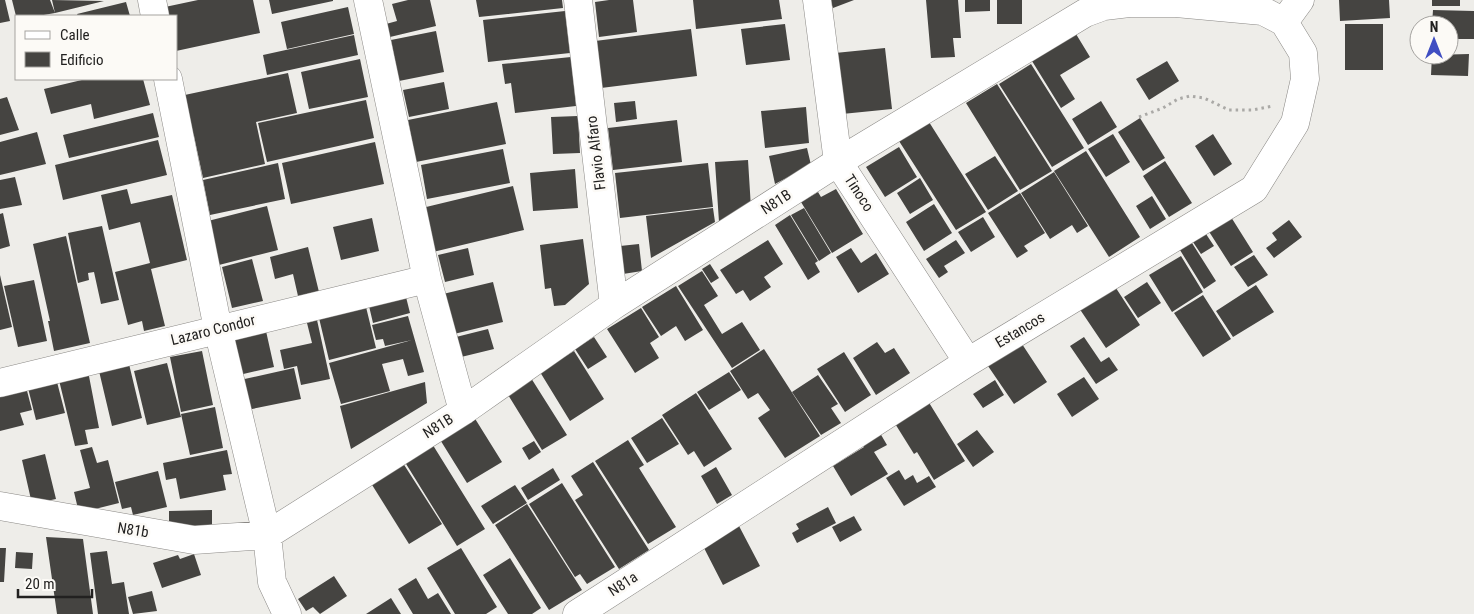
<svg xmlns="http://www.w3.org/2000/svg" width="1474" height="614" font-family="'Roboto Condensed',sans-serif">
<rect width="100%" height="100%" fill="#eeede9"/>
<!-- building -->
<path fill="#454441" d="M0 0H5L10 21 0 23Z
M12 0H50L55 13 52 0 104 1 55 13 38 16H16Z
M198 0H253L260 33 176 51V16H167L165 7Z
M269 0H333V1L272 14Z
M408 0H430L436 26 390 37 386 24 397 21 392 4Z
M476 0H562L563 8 479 17Z
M609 0H633L637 32 599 37 595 2Z
M693 0H779L782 19 696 29Z
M830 0H854L833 8Z
M926 0H958L961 38H953L955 57 931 58Z
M965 0H990V11L965 12Z
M997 0H1022V24H997Z
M1339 0H1389L1390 18 1340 21Z
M1432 0H1460V6H1432Z
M126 2 130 16H78L77 14Z
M348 7 354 34 287 49 281 22Z
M1433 10 1474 11V39H1449V25H1432Z
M565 11 570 53 488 62 483 20Z
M785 24 790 60 746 65 741 29Z
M1345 24H1383V70H1345Z
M691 29 697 76 601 88 595 41Z
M436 31 444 72 399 81 391 40Z
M1076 34 1090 57 1060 75 1075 99 1061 108 1032 61Z
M354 35 358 55 267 75 263 55Z
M885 48 892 109 842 114 835 53Z
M1469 54 1468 76 1431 75 1432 55Z
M571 57 576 106 515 113 511 83 505 84 502 64Z
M360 59 368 97 309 109 301 72Z
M1167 61 1179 81 1149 100 1136 79Z
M1031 64 1084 148 1052 167 999 84Z
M288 73 297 113 256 122 265 164 203 178 194 136 189 137 180 96Z
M86 79H143L150 105 94 119 91 104 51 114 44 89Z
M444 82 449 109 409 117 403 90Z
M997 84 1052 171 1020 190 966 103Z
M7 97 19 130 0 135V99Z
M366 100 374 138 267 162 258 123Z
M635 101 637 119 616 122 614 103Z
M1101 101 1117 127 1088 145 1072 119Z
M497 102 506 144 416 162 408 120Z
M806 107 809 143 765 148 761 111Z
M153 113 159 137 69 158 63 135Z
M578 116 580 153 553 154 551 117Z
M1140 118 1165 158 1143 171 1118 132Z
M677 120 682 162 613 170 608 128Z
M929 122 986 212 956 230 899 141Z
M37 132 46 164 0 175V142Z
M1113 134 1130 162 1106 177 1088 149Z
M1213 134 1232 164 1214 176 1195 146Z
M158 140 167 175 63 200 55 165Z
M375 142 384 184 291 204 282 163Z
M899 147 917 177 885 197 866 167Z
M807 148 811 165 775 184 769 156Z
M503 149 510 183 427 199 421 165Z
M1086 151 1140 237 1109 257 1054 171Z
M995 156 1018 191 988 210 965 174Z
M748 160 751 208 719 222 715 162Z
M1165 161 1192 203 1169 217 1143 176Z
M278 163 285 199 210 215 203 180Z
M708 163 713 207 620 218 615 173Z
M575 169 578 208 533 211 530 173Z
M1054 172 1088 226 1077 233 1072 225 1050 239 1021 193Z
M15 177 22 205 0 209V180Z
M920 178 933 200 910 214 897 193Z
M513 186 524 230 433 252 422 208Z
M127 189 131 204 172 195 187 260 151 269 165 326 144 331 142 321 128 325 115 272 150 263 140 222 109 230 101 195Z
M836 189 863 234 832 253 801 202 818 192 821 197Z
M1020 193 1045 233 1024 246 1028 251 1017 258 988 213Z
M1152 196 1166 219 1150 229 1136 206Z
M934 204 952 233 924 251 906 222Z
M267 206 278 250 215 266 204 222Z
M713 208 715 222 651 258 646 216Z
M804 208 831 253 819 261 791 215Z
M3 213 10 246 0 249V214Z
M790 215 818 261 815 263 820 272 808 280 775 225Z
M983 217 995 237 971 252 958 232Z
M1231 217 1253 252 1231 266 1208 230Z
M372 218 379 251 341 260 333 227Z
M1289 220 1302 237 1274 258 1266 248 1277 240 1272 233Z
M102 226 119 300 101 304 94 272 88 273 89 280 78 283 68 233Z
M1206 234 1214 246 1201 254 1193 242Z
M66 236 90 343 54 351 48 321H50L33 244Z
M583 239 589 284 565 305 554 306 551 288 545 289 540 245Z
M768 240 783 264 764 277 771 287 750 301 743 290 736 294 720 270Z
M956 240 965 253 944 266 948 272 939 278 926 259Z
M1192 243 1216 281 1204 289 1180 250Z
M639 244 642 271 623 274 620 246Z
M308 247 319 292 298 296 293 274 275 279 270 257Z
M468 248 474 275 445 282 438 255Z
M851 248 861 263 876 253 889 274 858 293 836 257Z
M1254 255 1268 275 1248 287 1234 267Z
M1181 256 1203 292 1172 312 1149 275Z
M252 259 263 301 232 308 222 267Z
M710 264 719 278 711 283 702 269Z
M702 271 718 296 704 305 722 334 742 322 760 350 732 368 678 286Z
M0 275 12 327 0 330Z
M34 280 47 341 18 347 4 286Z
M493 282 503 322 454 334 443 294Z
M1147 282 1161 303 1138 318 1124 297Z
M1114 285 1140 325 1106 348 1079 308Z
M1256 285 1274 312 1233 337 1216 311Z
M676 286 703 330 685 341 676 326 661 336 642 307Z
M1203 295 1231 339 1203 357 1174 313Z
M406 297 410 313 373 323 369 306Z
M366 307 376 348 329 360 319 318Z
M641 308 659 337 650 343 659 358 635 373 607 329Z
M408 316 424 372 408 376 403 359 382 364 390 391 341 404 329 363 412 340 385 346 383 339 376 340 372 325Z
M317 320 330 379 301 385 297 366 284 369 280 350 312 343 307 323Z
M488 329 494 349 457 358 452 338Z
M266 331 274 367 239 375 231 338Z
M594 337 607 357 588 369 575 349Z
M1084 337 1101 362 1109 357 1118 370 1096 384 1070 346Z
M877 342 885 353 894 348 910 373 876 395 853 358Z
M1022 344 1047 382 1014 404 988 366Z
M764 349 820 436 785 458 758 418 770 410 758 393 748 399 730 371Z
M202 351 213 405 181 412 170 357Z
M574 351 604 399 570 421 540 372Z
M844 352 871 395 845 412 817 369Z
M167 363 181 417 147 425 134 371Z
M129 364 142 418 112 426 99 371Z
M294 368 301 399 247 410 240 380Z
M88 371 99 428 85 430 88 444 75 446 58 376Z
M729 372 741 390 709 410 697 392Z
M818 375 838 404 831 408 841 423 821 435 792 392Z
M1084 377 1099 399 1072 417 1057 394Z
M531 378 567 435 542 450 507 393Z
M995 380 1004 395 983 408 973 394Z
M57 382 65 413 36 420 28 388Z
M425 382 427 403 351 449 340 406Z
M26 387 32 410 20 413 24 425 0 431V393Z
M696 393 732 449 704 467 694 451 688 455 662 415Z
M928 401 965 461 934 480 917 452 914 454 894 422Z
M215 407 223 448 190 455 181 414Z
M474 417 502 462 467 483 439 438Z
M662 418 679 444 647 463 631 438Z
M977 430 994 452 973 467 957 444Z
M880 433 887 445 874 452 888 474 851 496 833 466 864 447 862 444Z
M628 440 644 465 639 468 676 527 648 544 595 461Z
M534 441 541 452 529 460 522 448Z
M431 442 485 529 457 546 403 459Z
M92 447 97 463 108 460 119 503 79 513 74 492 90 488 80 450Z
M227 450 232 474 223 475 226 490 180 499 176 478 166 480 163 463Z
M45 454 56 499 32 504 22 460Z
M401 460 442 524 409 544 369 480Z
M593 462 649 550 619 569 575 500 583 495 571 476Z
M716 467 732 495 717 504 701 476Z
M553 468 560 480 528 500 521 488Z
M899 470 905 480 913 475 917 483 929 476 936 487 904 506 886 478Z
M158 471 167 507 133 515 131 507 122 509 115 482Z
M562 483 615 567 587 584 580 574 575 577 529 504Z
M515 485 527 503 493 524 481 506Z
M527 504 582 590 549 610 495 525Z
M828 507 836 523 797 543 792 533 799 529 796 524Z
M212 510V528L169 529V511Z
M854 516 862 530 840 542 832 527Z
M739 526 760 566 723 585 703 546Z
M46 537 83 539 93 614H57Z
M0 548H6L4 582H0Z
M461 548 497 607 486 614H455L427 568Z
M107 551 112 584 124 582 129 614H98L90 553Z
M16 552 33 553 32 569 15 568Z
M194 554 201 575 162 588 153 563 178 555 180 559Z
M510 558 541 608 532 614H508L483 575Z
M334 576 347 596 320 614 313 607 306 611 298 599Z
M416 578 428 599 438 593 451 614H413L398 589Z
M152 591 157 611 133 614 128 597Z
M391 598 401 614H366Z"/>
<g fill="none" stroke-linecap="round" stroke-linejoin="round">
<!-- street casing -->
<g stroke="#8a8885" stroke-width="29">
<path id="street" d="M152 0 155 16
M368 0 427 279 463 411
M578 0 614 305
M817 0 838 162 968 362
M1284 22 1300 0
M168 79 218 329 267 535 272 582 287 614
M0 383 427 279
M0 506 194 540 267 535 463 411 614 305 838 162 1085 13 1104 6 1129 3H1176L1263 11 1284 22 1303 53 1305 79 1295 123 1254 189 968 362 577 614"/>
</g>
<!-- path -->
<path stroke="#aaa9a6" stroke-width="3" stroke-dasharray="2.5 4" stroke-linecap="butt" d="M1139 117 1163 108 1178 99 1190 96 1204 98 1229 110H1252L1273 106"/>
<!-- street -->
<use href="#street" stroke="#fff" stroke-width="28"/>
</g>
<g text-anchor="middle" stroke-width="5" stroke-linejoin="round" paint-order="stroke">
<!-- street labels -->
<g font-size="15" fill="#222120" stroke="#fcfaf6">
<text transform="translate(596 153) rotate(-97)" y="5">Flavio Alfaro</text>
<text transform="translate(859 193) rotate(57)" y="5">Tinoco</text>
<text transform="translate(776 202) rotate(-33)" y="5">N81B</text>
<text transform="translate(213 330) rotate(-14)" y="5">Lazaro Condor</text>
<text transform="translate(1020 330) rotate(-31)" y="5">Estancos</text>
<text transform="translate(438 426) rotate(-32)" y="5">N81B</text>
<text transform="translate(133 530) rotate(9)" y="5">N81b</text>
<text transform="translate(623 584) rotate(-33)" y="5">N81a</text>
</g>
</g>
<!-- legend -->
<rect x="15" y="15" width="162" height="65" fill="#fcfaf6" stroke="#a5a3a0"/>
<rect x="25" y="31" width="25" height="8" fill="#ffffff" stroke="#a5a3a0"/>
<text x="60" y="40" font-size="15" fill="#222120">Calle</text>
<rect x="25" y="52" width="25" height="15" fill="#454441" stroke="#a5a3a0"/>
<text x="60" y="65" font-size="15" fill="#222120">Edificio</text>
<!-- north arrow -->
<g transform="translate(1434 40)"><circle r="24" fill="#fcfaf6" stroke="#a5a3a0"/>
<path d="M0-4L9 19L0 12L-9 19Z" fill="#404ec2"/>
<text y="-8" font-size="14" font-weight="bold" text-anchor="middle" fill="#222120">N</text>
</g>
<!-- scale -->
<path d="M18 589v8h74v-8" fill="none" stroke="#222120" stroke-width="2.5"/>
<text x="25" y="589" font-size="15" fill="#222120" stroke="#fcfaf6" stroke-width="4" paint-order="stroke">20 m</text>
</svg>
